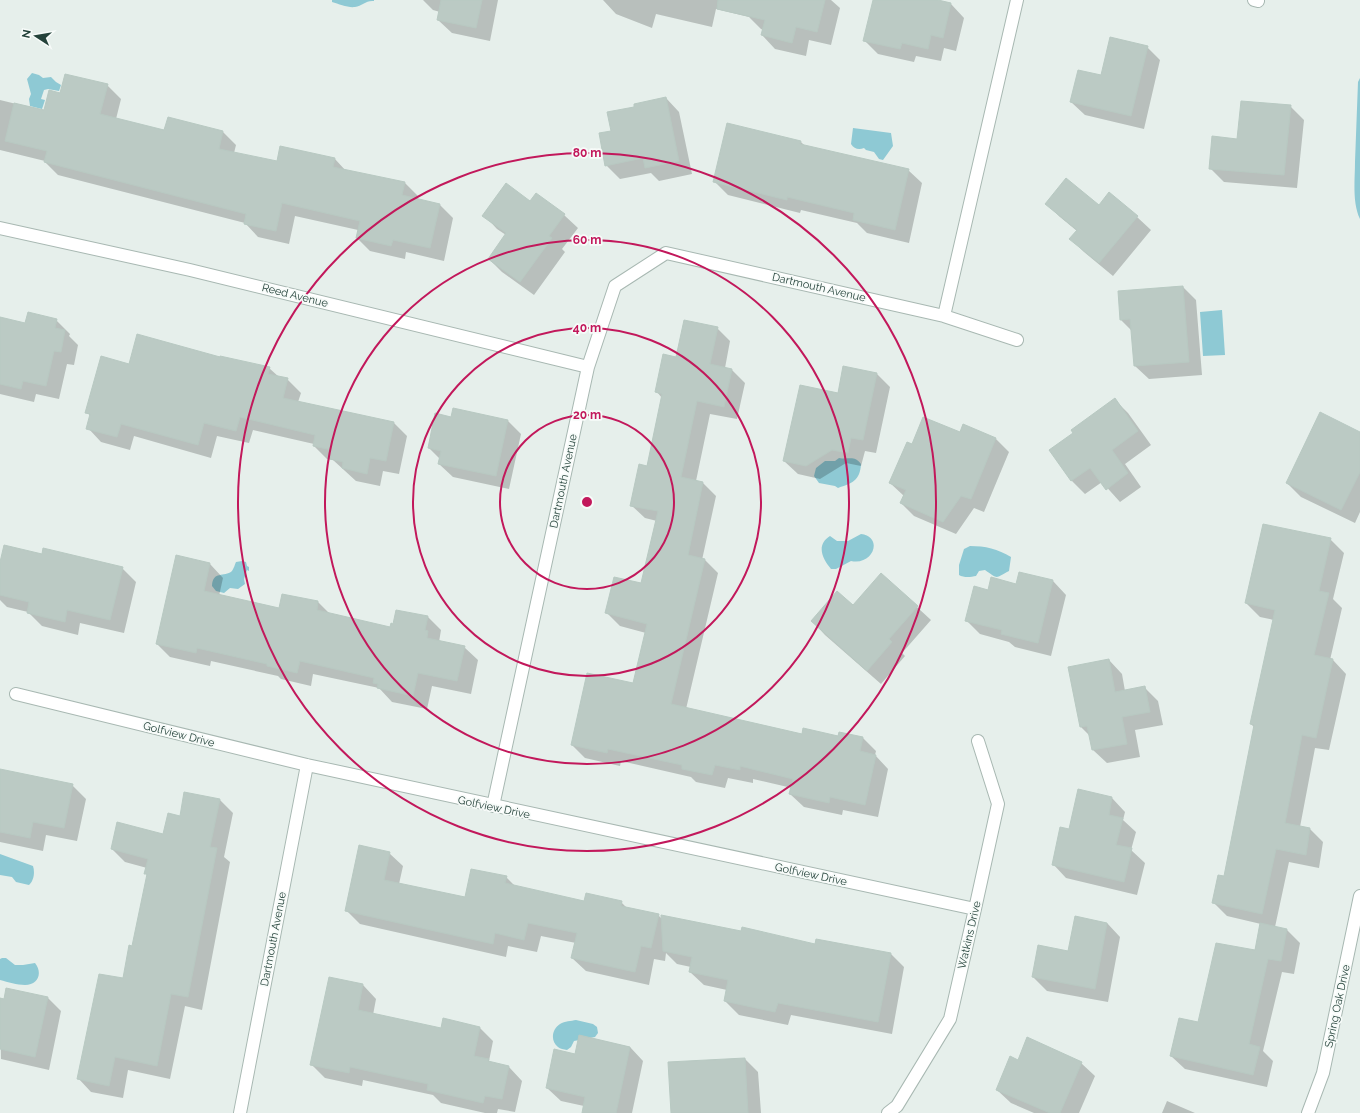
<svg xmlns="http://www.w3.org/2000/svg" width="1360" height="1113" font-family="Raleway,sans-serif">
<rect width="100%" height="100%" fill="#e6efeb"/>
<!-- water -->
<path fill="#8ec9d4" d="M332 0H374V1C366 0 362 6 355 7 348 8 339 4 332 2Z
M32 73 39 75 43 78 51 77 56 82 61 85 59 91 48 89 44 90 41 99 45 100 42 109 30 106 29 99 31 94 27 79Z
M1360 78V219C1352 202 1355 180 1355 162 1356 135 1357 108 1358 82Z
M853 128 891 133 893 146 883 160 879 159 874 152 866 150 864 148C859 150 854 149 851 144Z
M1222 310 1225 355 1203 356 1200 312Z
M839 458C850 460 854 455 861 464 860 481 852 483 838 488L835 486 819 483 814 476 816 468 825 461H835Z
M861 534C884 537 873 566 851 561L836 569H831C822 558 816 545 830 536L837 541H848Z
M970 546C985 546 998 549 1011 557L1009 571C995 578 999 580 985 570L979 571 976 576C971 577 964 578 959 575V565L964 549Z
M242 561 246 562 247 566 249 567V571L247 570 244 579 245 584 238 589 230 588 224 593 216 591 212 586C213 570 224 578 232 571 234 568 235 564 236 562Z
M0 854 33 866C35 872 34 881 29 885L16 882 12 877 0 875Z
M2 958H6L15 965H23L35 963C43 973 38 985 25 985 17 985 8 982 0 980V959Z
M576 1020 593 1024 597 1027 598 1033 595 1037 574 1041 571 1047 567 1050C564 1049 560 1049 558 1047 550 1041 552 1029 560 1024 565 1021 571 1021 576 1020Z"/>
<!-- shadow -->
<path fill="#0003" d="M423 0H498L490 41 452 33 438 20 440 12 433 10Z
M603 0H831L840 8 831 45 809 40 806 56 775 49 762 35 763 30 761 29 749 17 716 9 712 27 656 14 652 28 616 14Z
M874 0H934L951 4 964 18 956 51 944 48 941 61 916 56 914 62 878 54 864 40Z
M1147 47 1160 60 1144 129 1085 115 1071 102 1102 77Z
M107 85 121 99 116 119 165 131 223 132 236 145 234 153 277 163 335 159 346 171 405 183 418 196 417 200 440 205 453 218 444 261 406 252 405 259 370 251 357 238 358 230 295 216 289 244 258 237 245 223 58 175 45 162V161L0 150V100L45 111 61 94Z
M666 98 679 112 692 174 659 181 651 173 620 179 606 165 612 131 635 108Z
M1290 106 1304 120 1297 188 1224 182 1210 168Z
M801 142 805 146 908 170 922 183 909 243 867 233 857 223 801 210 800 213 728 195 714 181Z
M531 203 564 215 578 228 562 249 565 252 534 295 502 272 489 259 506 235 497 229 484 215Z
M1047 204 1099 207 1137 217 1151 230 1113 276 1084 252 1071 239 1077 231 1060 217Z
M1183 287 1196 300 1202 375 1149 379 1135 366 1132 331 1121 320Z
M0 318 26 324 56 320 70 334 69 336 78 345 74 365 67 364 59 399 36 394 34 402 0 394Z
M717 328 730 341 725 368 732 370 745 383 737 419 710 414 696 481 703 483 716 496 702 560H705L718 573 686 709 803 735 863 738 876 751 875 755 888 769 878 817 843 810 842 815 804 807 790 794 792 788 753 779V783L728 778 725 788 696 782 691 777 621 761 620 766 585 758 572 745 634 685 646 633 620 626 607 613 642 584 657 521 645 518 631 505 647 467 662 398 657 392 677 358Z
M220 358 269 368 279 377 287 379 301 393 298 402 394 423 407 436 399 474 383 471 380 486 356 481 333 460 327 459 314 446V444L253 430 249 443 217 436 211 458 134 436 130 450 101 442 88 428 91 417 87 412 130 365Z
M844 367 877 374 890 387 876 453 865 451 861 466 846 463 820 479 798 474 784 461 838 394Z
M1115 400 1128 413 1151 445 1125 464 1141 487 1120 502 1102 482 1085 494 1072 481 1050 450 1074 433Z
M452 418 507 420 521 434 509 489 453 477 439 464 440 459 429 448Z
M963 425 996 439 1009 452 984 512 974 508 956 534 914 516 901 503 904 496 890 483 913 445 960 434Z
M1360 433V512L1355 523 1301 497 1287 483Z
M1330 539 1344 553 1333 599 1342 608 1330 660H1333L1346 674 1329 750 1315 748 1300 827 1310 829 1323 842 1319 868 1289 862 1275 927 1287 930 1300 943 1294 974 1282 972 1263 1051 1273 1061 1267 1087 1185 1069 1171 1056 1199 1024 1255 951 1261 924 1227 916 1213 902 1225 877 1254 727 1251 724 1274 620 1260 617 1246 603Z
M43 555 122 568 136 582 124 633 80 623 78 635 42 626 28 612 7 607 0 600V566Z
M177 557 210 564 223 578 219 596 280 609 283 595 318 602 330 614 391 628 394 625 397 611 428 617 441 630 439 642 464 647 478 660 471 694 432 686 427 709 392 702 379 688 313 674 311 686 281 679 278 676 211 661 210 666 170 657 157 644Z
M881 574 931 620 902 653 905 656 881 684 825 635 812 621 853 606Z
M1053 581 1066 595 1051 656 1015 647 1009 642 980 634 967 621 989 591 1017 585Z
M1109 660 1122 674 1125 691 1144 687 1158 701 1163 725 1135 730 1140 757 1107 763 1093 750 1091 737 1081 727Z
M0 770 72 785 86 799 77 841 46 835 43 851 0 842Z
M1112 798 1125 812 1123 820 1136 832 1131 850 1145 863 1137 895 1066 878 1053 864 1070 830Z
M220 800 233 813 224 857 230 862 202 1010 185 1006 170 1079 128 1070 123 1098 91 1092 78 1078 123 979 133 947 148 876 146 874 147 868 125 862 112 849 164 835 180 817Z
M389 853 403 866 399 884 465 898 506 877 515 886 585 902H621L628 909 658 915 662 919 816 945 817 940 891 954 904 967 892 1034 791 1015 788 1025 739 1015 725 1001 727 990 704 985 690 972 691 967 677 964 666 953 665 961 654 959 649 985 586 971 572 958 576 943 541 936 537 952 508 946 506 957 360 924 346 910Z
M1107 923 1120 937 1108 1002 1047 991 1033 977Z
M363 985 376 999 373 1015 442 1029 444 1019 480 1028 493 1041 489 1061 491 1063 509 1067 522 1081 515 1112 498 1109 497 1113H485L441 1103 433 1095 363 1080 362 1086 325 1078 311 1064Z
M48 998 61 1011 49 1070 1 1059 0 999Z
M580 1036 630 1047 643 1061 632 1113H583L584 1106 561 1101 547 1088 576 1055Z
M745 1059 758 1072 761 1113H672Z
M1019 1061 1081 1063 1095 1076 1079 1113H1034L1011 1103 997 1090Z
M1167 1101 1195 1113H1162Z"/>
<!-- building -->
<path fill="#bbcac4" stroke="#b8c9c2" d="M441 0H482L476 28 437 20Z
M718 0H825L817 32 796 27 792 43 761 35 765 20 717 9Z
M873 0H938L951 3 943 38 931 35 928 49 902 43 900 49 863 41Z
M1110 37 1148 46 1131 116 1070 102 1078 70 1101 75Z
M65 74 108 84 100 114 164 130 168 117 223 131 219 149 277 161 280 146 335 158 333 167 405 182 402 195 440 204 430 248 393 240 391 246 356 238 360 221 282 203 276 231 244 224 246 214 44 162 47 151 5 141 14 103 44 110 49 90 60 93Z
M666 97 679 161 645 168 643 158 605 166 599 133 611 131 607 112 634 107V104Z
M1241 101 1291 105 1284 175 1209 169 1212 136 1237 139Z
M727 123 801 141 800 144 909 169 895 230 853 220 854 213 787 197V200L713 182Z
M1066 178 1099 205 1109 192 1138 216 1099 263 1069 239 1077 230 1045 204Z
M506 183 530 201 536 193 565 214 549 236 552 238 520 282 488 259 506 233 482 216Z
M1183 286 1189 362 1134 366 1130 319 1120 320 1118 291Z
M28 312 57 319 55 328 65 330 61 352 54 351 46 386 23 381 21 389 0 384V317L25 323Z
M684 320 718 327 710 364 732 369 724 407 697 401 681 477 703 482 688 555 705 559 671 704 802 734 803 728 838 736 839 732 863 737 860 751 876 755 865 805 830 797 829 803 789 794 793 779 740 766V770L715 765 712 775 682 769V765L608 749 607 753 571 745 587 673 633 683 647 624 605 613 614 577 641 583 658 511 630 506 639 464 647 466 662 394 655 392 663 354 676 357Z
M137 334 220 357V356L270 367 268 374 288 378 283 398 394 422 386 461 370 458 367 474 342 468 343 462 330 459 332 450 313 446 315 435 240 417 236 431 204 423 198 445 121 424 117 437 86 429 90 414 85 413 101 356 129 364Z
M843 366 877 373 863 440 851 438 848 453 832 450 806 466 783 461 800 385 838 393Z
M1115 398 1138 431 1112 450 1128 473 1106 490 1090 468 1071 481 1049 450 1073 433 1071 430Z
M453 408 508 420 496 476 438 464 441 451 428 448 435 413 451 417Z
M1320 412 1360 432V472L1341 510 1286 483Z
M923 417 960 432 963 424 996 438 971 499 961 496 943 522 900 503 906 490 889 483 907 442 912 444Z
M1263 524 1331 538 1319 591 1329 593 1314 655 1333 659 1316 738 1302 735 1285 823 1310 828 1306 855 1276 849 1262 914 1212 903 1218 875 1224 876 1254 725 1250 724 1275 610 1245 603Z
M4 545 42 554 43 548 123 567 110 620 67 610 65 622 27 613 29 602 0 595V562Z
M176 555 210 563 204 591 279 608 282 594 318 601 317 610 390 627 391 623 393 624 396 610 428 616 425 630 428 631 427 638 465 646 457 681 418 673 413 696 377 688 378 684 373 683 374 678 300 661 297 673 267 666V664L197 648 196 653 156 644Z
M1019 572 1053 580 1038 643 1001 634 1002 630 965 621 974 586 988 590 991 577 1016 584Z
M881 573 918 606 889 639 892 642 867 671 811 621 837 591 853 605Z
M1109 659 1115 692 1145 686 1150 712 1122 717 1127 744 1092 750 1087 726 1080 727 1068 667Z
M0 769 73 784 64 828 33 822 30 838 0 832Z
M1078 789 1112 797 1109 815 1123 818 1116 845 1132 848 1124 882 1052 865 1060 827 1069 829Z
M184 792 220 799 210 847 217 848 188 997 171 994 157 1066 115 1057 109 1086 77 1079 99 974 123 978 129 945 132 946 147 874H144L148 859 111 849 117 822 163 834 168 813 180 816Z
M359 845 390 852 384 880 465 897 471 869 507 876 505 883 584 901 586 893 622 901 621 906 659 914 651 948 641 946 635 972 571 958 577 933 528 923 524 940 495 933 493 944 345 911Z
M661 915 741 931 742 927 815 944 816 939 891 953 878 1022 778 1003 775 1012 724 1001 728 980 689 972 692 957 663 951Z
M1075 916 1107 923 1095 989 1032 977 1038 945 1068 951Z
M1260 923 1287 929 1281 961 1268 959 1249 1044 1260 1047 1253 1075 1170 1056 1179 1018 1198 1022 1216 943 1255 950Z
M329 977 363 984 358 1010 441 1028 443 1018 480 1027 474 1056 489 1059 488 1061 509 1066 502 1099 485 1096 483 1103 427 1090 428 1084 350 1067 349 1073 310 1065Z
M6 988 48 997 35 1057 0 1049V998L4 999Z
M579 1035 630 1047 616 1113H582L585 1097 546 1088 554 1049 575 1054Z
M1027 1037 1082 1062 1060 1113H1050L996 1090 1010 1056 1018 1060Z
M745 1058 748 1113H671L668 1062Z"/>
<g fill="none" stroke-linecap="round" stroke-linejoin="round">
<!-- minor casing -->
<g stroke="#a8b8b2" stroke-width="14">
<path id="minor" d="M1254 0 1258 1
M0 228 190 270 588 367
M944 316 1017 0
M16 694 307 765 975 909
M493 806 588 367 615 286 666 253 944 316 1017 340
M240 1113 307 765
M888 1113 897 1106 950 1019 975 909 998 804 978 741
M1308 1113 1323 1073 1360 896"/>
</g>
<!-- minor -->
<use href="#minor" stroke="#fff" stroke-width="12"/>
</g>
<!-- distance rings -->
<g fill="none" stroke="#c2185b" stroke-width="2">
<circle cx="587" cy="502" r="87"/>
<circle cx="587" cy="502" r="174"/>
<circle cx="587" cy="502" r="262"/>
<circle cx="587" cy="502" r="349"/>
</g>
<g text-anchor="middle" stroke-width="3.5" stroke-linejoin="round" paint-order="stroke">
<!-- street labels -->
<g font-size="11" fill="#24423a" stroke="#f7fbf9">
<text transform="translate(819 287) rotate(13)" y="4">Dartmouth Avenue</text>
<text transform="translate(295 295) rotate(14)" y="4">Reed Avenue</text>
<text transform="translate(563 481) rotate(-78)" y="4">Dartmouth Avenue</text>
<text transform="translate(179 734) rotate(14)" y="4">Golfview Drive</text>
<text transform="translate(494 807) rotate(12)" y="4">Golfview Drive</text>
<text transform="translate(811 874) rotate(12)" y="4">Golfview Drive</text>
<text transform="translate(969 935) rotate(-77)" y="4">Watkins Drive</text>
<text transform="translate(273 939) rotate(-79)" y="4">Dartmouth Avenue</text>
<text transform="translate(1337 1006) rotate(-78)" y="4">Spring Oak Drive</text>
</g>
</g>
<circle cx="587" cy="502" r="6" fill="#c2185b" stroke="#f7fbf9" stroke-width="2"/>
<g font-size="12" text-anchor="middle" font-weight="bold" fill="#c2185b" stroke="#f7fbf9" stroke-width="3.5" stroke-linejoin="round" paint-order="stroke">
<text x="587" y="157">80 m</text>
<text x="587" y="244">60 m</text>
<text x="587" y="332">40 m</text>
<text x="587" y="419">20 m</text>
</g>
<!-- north arrow -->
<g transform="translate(36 36) rotate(282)" stroke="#f7fbf9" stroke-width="3" paint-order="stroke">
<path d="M0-3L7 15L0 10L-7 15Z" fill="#24423a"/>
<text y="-6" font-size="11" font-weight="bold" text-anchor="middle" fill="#24423a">N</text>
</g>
</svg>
